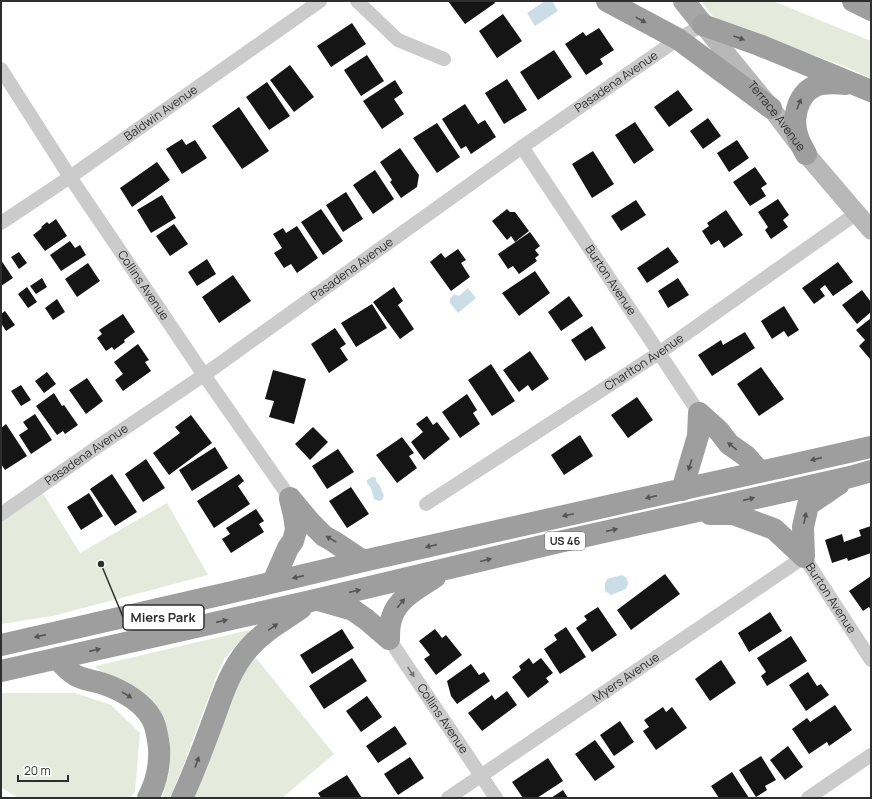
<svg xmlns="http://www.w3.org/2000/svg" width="872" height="799" font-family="Manrope,sans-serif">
<rect width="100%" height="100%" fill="#fff"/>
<!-- green -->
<path fill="#e5eadd" d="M701 1H773L871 41V78L839 64 716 20Z
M39 487 80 553 167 503 208 575 53 616 1 624V512Z
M249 630 250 633 237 644 225 658 218 672 182 769 170 798H162L165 788 169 773 170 758 124 683 96 668V666Z
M251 652 334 754 282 798H189Z
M4 693H75L111 705 140 733 135 792 129 798H18L1 787V694Z"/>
<!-- water -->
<path fill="#cbdee8" d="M545 1H552L558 11 535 26 527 13Z
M468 288 476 298 458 313 450 303V299L454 294 459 296Z
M372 477H374L376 478V481L380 486 384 496 382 500 379 501 374 499 371 488 367 483V480Z
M622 575 627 578 628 584 626 589 611 595 605 591V583L607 579Z"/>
<!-- building -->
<path fill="#151515" d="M448 1H494L495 3 465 24Z
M503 14 522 41 497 58 479 31Z
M352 23 366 44 331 67 317 46Z
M599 28 614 50 600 59 603 64 586 75 565 44 583 32 586 36Z
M554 50 572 77 538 100 520 72Z
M367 55 384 81 361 96 344 70Z
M290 65 314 97 294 112 270 80Z
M507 79 527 110 504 124 485 93Z
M395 80 403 93 394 99 404 114 382 129 363 101Z
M267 82 290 116 269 130 246 97Z
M678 90 693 110 669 127 654 107Z
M465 104 478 124 485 120 496 137 471 154 466 146 461 149 442 119Z
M239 107 269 151 242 169 212 126Z
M708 118 721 136 703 149 690 131Z
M635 122 654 150 634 164 615 135Z
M437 123 460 157 437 173 413 138Z
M182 139 186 145 195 140 207 158 182 174 166 149Z
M737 140 749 158 729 172 717 153Z
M400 148 419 175 417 187 401 198 390 182 392 180 380 162Z
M593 151 614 184 592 198 572 164Z
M157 162 170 180 132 207 120 188Z
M755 167 767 184 761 188 766 196 750 206 733 182Z
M375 170 394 199 373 214 353 185Z
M346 192 363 219 343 232 326 205Z
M162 195 176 218 151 233 137 210Z
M778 199 789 215 783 220 788 227 771 239 765 230 768 227 758 212Z
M636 200 646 215 621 231 611 216Z
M321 209 343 241 323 255 301 222Z
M507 209 510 212H515L529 231 515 242 511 236 507 240 492 221Z
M726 210 743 235 724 248 719 240 711 245 702 231 709 226 707 223Z
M56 219 67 236 45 251 33 235 42 228 41 227 47 222 49 224Z
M174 224 188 244 170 256 156 236Z
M297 226 318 258 297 273 291 264 284 268 274 253 282 248 273 234 283 228 286 233Z
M530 232 540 246 535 250 539 255 535 258 537 261 519 274 513 266 508 269 498 254Z
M70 241 75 248 80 245 86 255 61 271 50 255Z
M668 247 679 262 647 283 637 268Z
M458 249 466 260 461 263 470 277 451 291 430 262 441 253 445 258Z
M19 252 27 263 19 269 11 257Z
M207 259 216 274 197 286 188 272Z
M1 260 13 278 1 286Z
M838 262 853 282 833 296 825 285 820 289 825 296 814 304 802 288Z
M88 263 100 281 77 297 65 279Z
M535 271 550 293 519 316 502 293Z
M233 275 251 301 219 323 202 297Z
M42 278 47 287 36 294 30 286Z
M678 278 689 295 668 308 658 291Z
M27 287 37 302 28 308 18 294Z
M394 287 403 301 398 305 414 329 400 339 373 302Z
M862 290 871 302V312L857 324 842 305Z
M569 296 583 316 561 331 548 312Z
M57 299 65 312 53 320 45 308Z
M372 304 387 328 356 347 341 323Z
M784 306 799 330 788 337 784 331 772 339 761 321Z
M5 311 15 325 6 331 1 323V314Z
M123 314 135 332 124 340 125 342 114 350 112 347 106 351 97 338 102 334 99 330Z
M871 318V358L870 359 859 346 865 340 856 330Z
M592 326 606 348 585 361 571 340Z
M335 328 346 344 340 348 348 360 329 373 311 344Z
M745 332 755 348 712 376 698 355 721 340 723 345Z
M138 344 149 360 145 362 151 371 123 391 115 380 123 374 114 362Z
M530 351 549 379 532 391 528 385 519 392 503 370Z
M491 364 515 401 492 416 468 380Z
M761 367 784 399 759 416 737 384Z
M273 370 306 379 294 424 269 417 274 401 265 399Z
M47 372 56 384 44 393 35 381Z
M87 378 103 401 86 414 69 390Z
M21 385 31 400 21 406 11 391Z
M54 393 62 406 64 405 78 425 65 434 63 431 57 435 36 406Z
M467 394 477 410 473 413 480 424 460 438 442 412Z
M637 397 653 420 628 438 611 415Z
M35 414 52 440 31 454 19 435 28 429 23 422Z
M191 415 212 443 169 475 153 453 180 433 175 427Z
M427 416 433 425 437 422 450 439 424 460 411 442 423 432 416 424Z
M6 424 27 456 5 470 1 464V428Z
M313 427 328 442 310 460 295 444Z
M580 435 593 456 564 475 551 455Z
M402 437 414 453 409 456 417 468 397 483 376 455Z
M215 447 228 468 192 491 179 470Z
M338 449 354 472 327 489 312 466Z
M146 459 165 488 143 502 125 474Z
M112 474 137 512 115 526 90 489Z
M239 474 244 481 238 486 250 504 214 528 197 501Z
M351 487 369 514 347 528 329 501Z
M89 493 103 516 81 530 67 507Z
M256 509 264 521 259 524 264 532 231 553 222 539 230 534 226 528Z
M871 526V553L848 561 847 558 832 563 825 540 842 534 844 542 861 536 859 530Z
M665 574 680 594 631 630 617 610Z
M871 576V610L869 607 863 611 849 591Z
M598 607 617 635 592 652 576 628 587 620 584 616Z
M770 612 782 631 749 652 738 633Z
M566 627 586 657 560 674 544 649 557 640 554 635Z
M342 629 354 648 312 674 300 655Z
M435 629 442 638 446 635 462 655 436 675 424 659 430 655 419 641Z
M791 636 807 661 767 686 761 676 766 672 757 658Z
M352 658 367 681 324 709 309 686Z
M529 658 533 664 541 658 553 673 546 678 549 682 528 698 512 677 521 670 519 666Z
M721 660 736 683 710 701 695 679Z
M471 664 479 675 484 672 490 681 457 704 451 696 447 681Z
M808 672 817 686 821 684 829 695 806 711 789 685Z
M507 691 517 705 482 731 468 713 492 695 495 700Z
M367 696 382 717 361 732 346 711Z
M835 705 852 730 829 746 827 742 809 754 792 729 807 718 810 722Z
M663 707 666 712 672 707 687 728 656 750 643 731 649 727 644 720Z
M620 721 634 742 614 756 600 735Z
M395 726 407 744 378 763 366 746Z
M595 740 615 767 595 781 575 754Z
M788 746 803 767 785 780 770 760Z
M761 756 776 780 765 786 767 790 756 797 739 770Z
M410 757 424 778 398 795 384 774Z
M548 758 563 781 537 798H523L512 782Z
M732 772 749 798H719L711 786Z
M347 775 362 798H321L318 793Z
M563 790 568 798H551Z"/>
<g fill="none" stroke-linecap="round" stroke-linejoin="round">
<!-- minor -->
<g stroke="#cbcbcb" stroke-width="14">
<path d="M357 1 398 40 444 59"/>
<path id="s1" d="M1 69 70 177 204 375 290 498"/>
<path id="s2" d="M522 147 699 413"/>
<path id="s3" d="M1 223 70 177 320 1"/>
<path id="s4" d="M426 504 659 353 857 213"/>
<path id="s5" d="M1 514 103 443 204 375 522 147 678 39 703 25"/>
<path id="s6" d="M389 639 496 798"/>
<path id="s7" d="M448 798 804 557 871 660"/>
<path d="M808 798 871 755"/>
</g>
<!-- secondary -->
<path stroke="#b8b8b8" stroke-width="19" id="s8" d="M703 25 771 108 806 154 871 230"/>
<!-- primary -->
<path stroke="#a6a6a6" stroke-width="22" d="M684 1 703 25"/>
<!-- trunk -->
<path stroke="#9e9e9e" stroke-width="22" d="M607 1 678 39 771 108
M853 1 871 10
M703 25 759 45 871 91
M806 154C804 150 801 145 799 140 791 122 796 95 815 86 824 82 836 83 846 84
M699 413 719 431 729 444 746 456 760 472
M682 490 698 436 699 413
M290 498 310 522 324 536 333 541 363 561
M710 514H733L774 529 804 557
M804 557 803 527 808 505 839 484
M273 582 288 548 293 541 296 530 294 515 290 499
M318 600 353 610 367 620 389 639
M389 639C389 632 389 624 392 617 398 598 419 588 435 577
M1 645 228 593 363 561 871 447
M57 658C62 664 68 671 75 675 81 679 94 681 101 683 122 690 148 704 155 726 157 733 158 740 159 747 160 764 156 783 148 798
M1 671 311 601 559 542 850 477 871 471
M182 798C194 773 203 747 213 721 222 696 230 670 248 649 262 632 283 621 301 608"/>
</g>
<!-- one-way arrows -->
<defs><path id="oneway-solid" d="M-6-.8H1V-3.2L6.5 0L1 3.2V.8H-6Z"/></defs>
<g fill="#555">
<use href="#oneway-solid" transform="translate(641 20) rotate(28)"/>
<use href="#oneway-solid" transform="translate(739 38) rotate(20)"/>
<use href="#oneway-solid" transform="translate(799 104) rotate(-68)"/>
<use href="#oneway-solid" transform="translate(732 446) rotate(-141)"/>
<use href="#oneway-solid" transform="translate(816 459) rotate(167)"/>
<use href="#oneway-solid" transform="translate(690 465) rotate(107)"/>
<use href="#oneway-solid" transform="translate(651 497) rotate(167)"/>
<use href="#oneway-solid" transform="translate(749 499) rotate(-13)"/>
<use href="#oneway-solid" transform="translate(568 515) rotate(168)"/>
<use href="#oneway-solid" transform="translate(805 518) rotate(-78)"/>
<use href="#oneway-solid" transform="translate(612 530) rotate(-13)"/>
<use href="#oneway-solid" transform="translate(331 539) rotate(-150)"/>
<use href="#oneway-solid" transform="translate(431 546) rotate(167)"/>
<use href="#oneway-solid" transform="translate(486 560) rotate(-14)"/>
<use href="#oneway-solid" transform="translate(298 577) rotate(167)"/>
<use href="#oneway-solid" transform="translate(355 591) rotate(-13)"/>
<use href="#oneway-solid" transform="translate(401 603) rotate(-51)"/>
<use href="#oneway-solid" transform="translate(222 621) rotate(-13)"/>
<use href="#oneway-solid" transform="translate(273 627) rotate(-35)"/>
<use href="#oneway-solid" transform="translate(40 636) rotate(167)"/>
<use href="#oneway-solid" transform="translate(95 650) rotate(-13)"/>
<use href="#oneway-solid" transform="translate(127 695) rotate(32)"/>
<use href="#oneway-solid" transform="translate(197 762) rotate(-70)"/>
</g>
<use fill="#757575" href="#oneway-solid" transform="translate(411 672) rotate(56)"/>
<g text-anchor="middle" stroke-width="4" stroke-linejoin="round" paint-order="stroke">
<!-- shield labels -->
<rect fill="#fff" stroke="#6d6d6d" stroke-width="1" x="545" y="532" width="40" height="18" rx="3"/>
<g font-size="11" font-weight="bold" fill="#2e2e2e">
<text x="565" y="545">US 46</text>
</g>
<!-- street labels -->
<g font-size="12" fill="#2e2e2e" stroke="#fff">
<text dy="4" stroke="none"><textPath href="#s5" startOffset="752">Pasadena Avenue</textPath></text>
<text dy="4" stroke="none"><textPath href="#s3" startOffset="194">Baldwin Avenue</textPath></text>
<text dy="4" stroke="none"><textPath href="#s8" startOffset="117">Terrace Avenue</textPath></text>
<text dy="4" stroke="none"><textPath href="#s5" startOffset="428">Pasadena Avenue</textPath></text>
<text dy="4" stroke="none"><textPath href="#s2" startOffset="160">Burton Avenue</textPath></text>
<text dy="4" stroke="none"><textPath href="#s1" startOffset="259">Collins Avenue</textPath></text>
<text dy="4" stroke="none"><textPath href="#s4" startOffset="260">Charlton Avenue</textPath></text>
<text dy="4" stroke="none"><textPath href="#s5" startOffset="104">Pasadena Avenue</textPath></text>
<text dy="4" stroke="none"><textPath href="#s7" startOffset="479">Burton Avenue</textPath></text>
<text dy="4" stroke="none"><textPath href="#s7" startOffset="215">Myers Avenue</textPath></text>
<text dy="4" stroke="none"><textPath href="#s6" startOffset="96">Collins Avenue</textPath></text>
</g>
</g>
<!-- callouts -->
<path fill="none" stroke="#2e2e2e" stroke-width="1.5" d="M101 564L123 617"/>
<circle fill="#2e2e2e" stroke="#fff" stroke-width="1.5" cx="101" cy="564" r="4"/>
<rect fill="#fff" stroke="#2e2e2e" stroke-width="1.5" x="123" y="605" width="81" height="25" rx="4"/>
<g font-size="13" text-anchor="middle" font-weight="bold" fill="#2e2e2e">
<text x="163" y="622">Miers Park</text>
</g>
<!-- border -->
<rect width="872" height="799" fill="none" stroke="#2e2e2e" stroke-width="4"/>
<!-- scale -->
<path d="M18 775v6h50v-6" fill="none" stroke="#2e2e2e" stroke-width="2"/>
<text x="24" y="775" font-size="12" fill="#2e2e2e" stroke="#ffffff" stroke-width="3" paint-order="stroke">20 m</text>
</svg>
